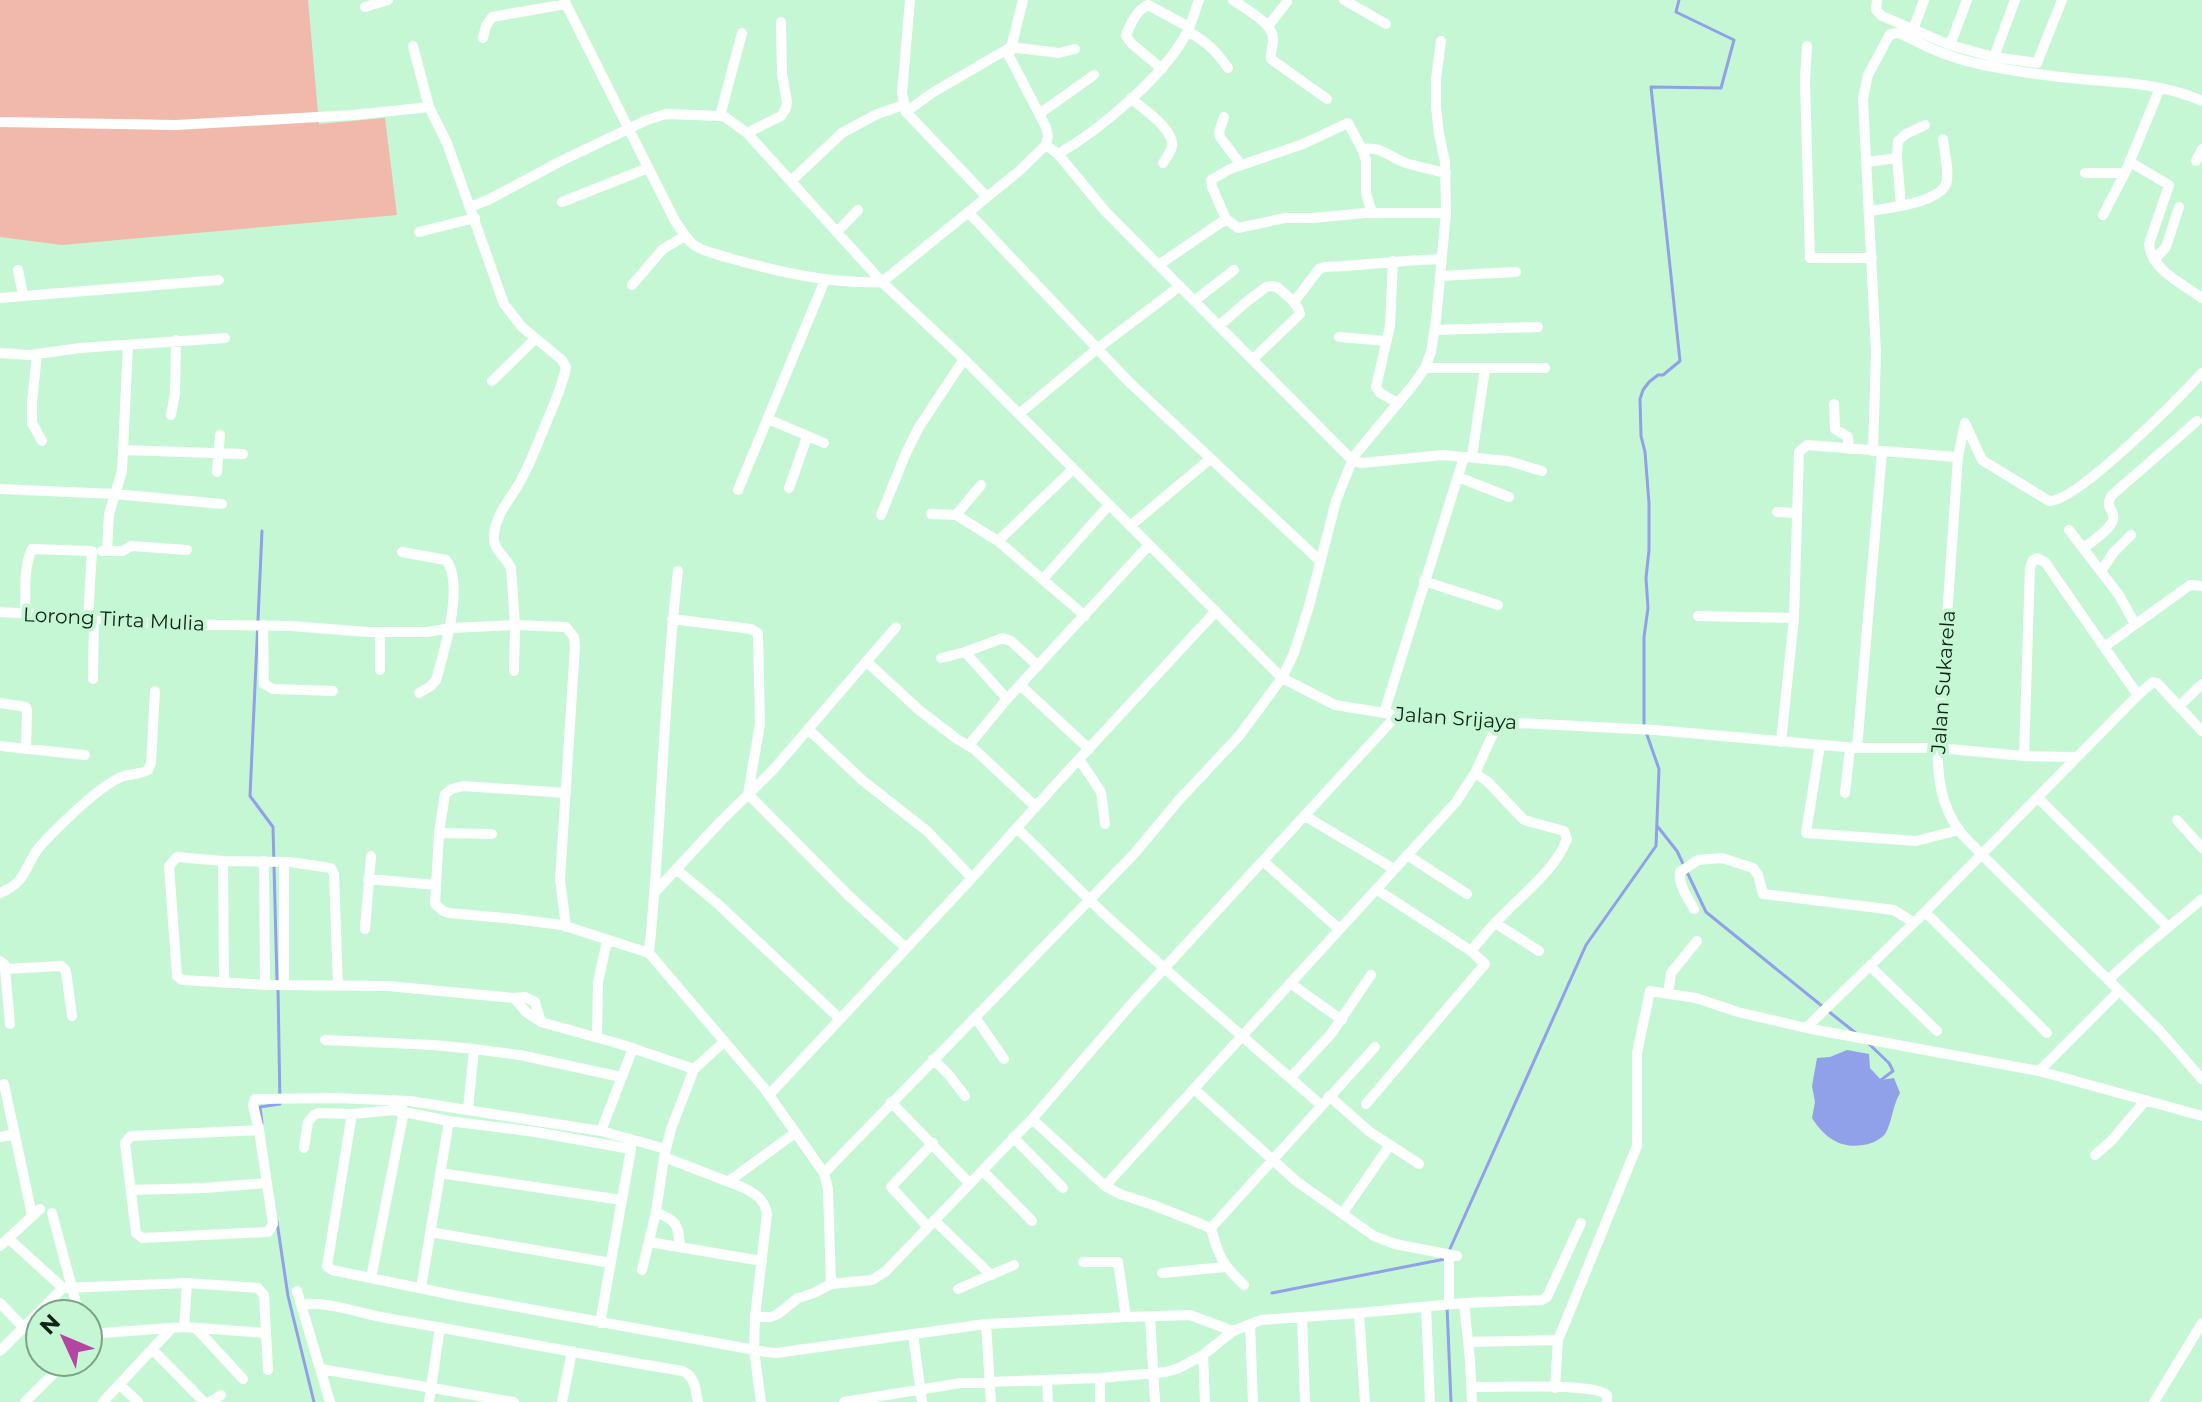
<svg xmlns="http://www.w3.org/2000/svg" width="2202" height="1402" font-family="Montserrat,sans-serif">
<rect width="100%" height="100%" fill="#c5f7d4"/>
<!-- green -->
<path fill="#f0b9ab" d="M0 0H308L319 124 385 118 397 215 62 245 0 237Z"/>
<!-- water -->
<path fill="#90a0e9" d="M1847 1050 1869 1054 1870 1068 1881 1080 1894 1078 1900 1093C1892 1107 1892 1123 1885 1134 1880 1140 1871 1144 1863 1145 1840 1149 1824 1137 1812 1118L1815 1102 1812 1086 1817 1058 1830 1057Z"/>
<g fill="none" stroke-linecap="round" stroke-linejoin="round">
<!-- stream -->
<path stroke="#90a0e9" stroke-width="3" d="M262 531 250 796 273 827 277 981
M1644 725V637L1648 608 1646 578 1649 550V503L1645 452 1641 436 1640 399 1643 390 1649 382 1658 375H1663L1680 361 1651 87 1721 88 1734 40 1676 12 1679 0
M1658 827 1677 851 1706 912 1822 1006
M1828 1011 1857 1034
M1869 1044 1889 1063 1893 1071 1881 1080
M262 1123 260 1107 280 1104 278 988
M277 1222 288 1296 314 1402
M1449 1251 1586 945 1656 846 1659 769 1646 732
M1272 1293 1445 1259
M1447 1306 1451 1402"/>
<!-- minor -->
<path stroke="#fff" stroke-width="10" d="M564 0 675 221C681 229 686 239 694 245 704 252 718 254 729 258 779 272 830 284 882 282L964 359 1282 678 1335 705 1397 715 1458 720 1655 730 1857 748H1938L2024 756 2076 757
M910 0 902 93 906 112 987 197
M1233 0C1245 9 1274 23 1273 40 1273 48 1270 52 1271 59L1327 99
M1344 0 1386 24
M1877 0 1876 10 1882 16 1950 45 1994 57 2037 63 2062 0
M365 7 388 0
M1268 26 1287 2
M1913 30 1924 0
M1187 31C1206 41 1216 51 1228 68
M483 38 486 26 492 17 566 4
M1950 45 1967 0
M413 46 429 107 447 143 504 304 522 327 562 360 566 367C562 389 551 410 543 431 536 446 531 462 523 476 514 496 494 514 494 537 493 550 506 557 511 568L515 625 514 671
M1807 46 1805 81 1810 258H1872
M1994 57 2015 0
M1162 69 1132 44 1126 36C1129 25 1138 9 1148 5L1189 27
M1131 98C1142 109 1174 128 1172 146 1171 152 1167 157 1163 163
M906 112 932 93 1011 47 1059 53 1075 49
M1039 114 1094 75
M720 116 742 33
M1224 117 1219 132 1220 137 1241 165
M0 122 176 125 354 115 429 107
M747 133 781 116 786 108 787 102 782 74 781 22
M1046 145 1058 154 1105 211 1353 461 1362 463 1443 455 1464 457 1384 713
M1362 149C1383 146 1388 157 1406 163 1419 167 1433 170 1446 173
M1058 154C1101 129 1167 74 1188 30 1193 20 1195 10 1199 0
M1897 158 1901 206
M2196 161 2202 149
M1867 162 1897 158 1898 141 1906 134 1925 125
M2130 162 2169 185 2149 244C2151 270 2183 284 2202 298
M2085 173H2125
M791 181 842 133 875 115 903 105
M562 202 648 168
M470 207 488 200 561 161 647 120 666 114 720 116 725 117 747 133 882 282 1018 172 1046 145 1048 136 1046 127 1009 56 1023 0
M1869 211C1888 208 1938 203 1946 184 1950 174 1944 150 1943 139
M968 212 1128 381 1320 561
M2103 215 2125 173 2160 88
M1226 219 1238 228 1285 218H1313L1366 213H1446
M419 232 475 218
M837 232 858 210
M2154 260 2166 247 2179 207
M1393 261 1390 326 1376 387 1380 393 1398 403
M1160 264 1226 219 1212 187 1211 180 1230 169 1303 144 1348 123 1362 149 1366 160V193L1372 213
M18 270 23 295
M1440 276 1516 272
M632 285 663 249 685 236
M0 298 219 280
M1194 301 1234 270
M1294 302 1319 269 1324 267C1363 266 1402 260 1442 259
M1219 326 1245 303 1266 287 1271 286 1277 287 1292 300 1298 308 1300 314 1253 359
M1435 330 1538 327
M1339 337 1386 341
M0 353 30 355 80 348 225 338
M37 354 32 403V423L42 441
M1425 368H1545
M492 381 535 339
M1834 404 1835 429 1848 437 1849 449
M1019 414 1098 348 1180 286
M171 415 175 394 176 340
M768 419 824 443
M1965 423 1958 457 1938 748C1937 776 1942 807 1959 830 1965 839 1974 846 1981 854L2160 1031 2202 1079
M1966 425 1982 460 2049 501C2077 502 2180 397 2202 373
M124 450 243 454
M1873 451 1876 353 1863 99 1868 75 1890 34 1899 33C1916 41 1932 50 1950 56 1986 68 2032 74 2070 78 2115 83 2161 82 2202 101
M1472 456 1485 369
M1466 457 1508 461 1542 471
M217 472 220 435
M1458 477 1509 497
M789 488 807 437
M0 489 115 494 222 504
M738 490 825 280
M1777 512 1796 513
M931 514 956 515 998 541 1085 616
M881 515 906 453 919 427 964 359
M956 515 981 485
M1130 526 1210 459
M2069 530 2119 595 2135 624
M998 541 1073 469
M2084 548C2092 541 2109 531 2113 520 2116 509 2103 509 2112 495L2197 421
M102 551H123L131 546 187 550
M107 551 109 514 122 471 128 345
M402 552 446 560C465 584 444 652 436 680L431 686 419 693
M2102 570 2113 553 2131 535
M1044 578 1109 505
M1424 581 1498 605
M0 612 88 617 158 624 291 626 367 632H427L451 628 515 625 566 627 574 637 575 647 560 879 566 927
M25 614C26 593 23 568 32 549L92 551 88 617
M1698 616 1794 618
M672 619 751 629 758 633 760 724 748 794 850 897 906 948
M263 625 264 684 273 689 333 691
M965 652 1007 699
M941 658 965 652 1003 638 1011 641 1038 666
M866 661 919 710 957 739 974 749 1036 807
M380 670V632
M93 679 94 618
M1020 685 1089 749
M2138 695 2104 647 2190 585 2202 586
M0 703 26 707 27 710 26 749
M2179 706 2202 684
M808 729 862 780 927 831 972 878
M1781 742 1794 618 1799 452 1807 445 1958 457
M1820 745 1806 833 1916 841 1959 830
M0 746 85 755
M968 746 1007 699 1149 545
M1857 748 1882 452
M2024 756 2030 567 2033 560 2037 558 2045 562 2104 647
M1079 759 1101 792 1105 824
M566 793 463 786 452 789 445 794 439 833 435 904 443 911 449 913 515 919 562 925 649 953 764 1088 824 1173 828 1189 831 1284
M1845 793 1850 748
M2038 798 2168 927
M1305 816 1394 869
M2177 820 2202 848
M1017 828 1104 914 1164 968 1321 1105
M439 833 492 834
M1407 855 1467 894
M223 861 224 983
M264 861 265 984
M1263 861 1339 929
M676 869 719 905 839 1018
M368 879 436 885
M656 891 720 822 773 770 896 627
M0 893C30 881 24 862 43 843 60 825 102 783 124 776 132 774 140 774 148 770L151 763 155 691
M1694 909C1688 898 1678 885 1680 872L1698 860 1722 858 1753 868 1758 875 1763 894 1894 910 1914 923
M1925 912 2047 1033
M1495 923 1539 951
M365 929 371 856
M1471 951C1481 939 1490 927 1501 917 1524 893 1555 870 1567 839L1564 831 1524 820 1488 782 1475 773
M649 953C662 826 663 698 678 571
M0 961 4 964 5 969 10 1024
M1870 966 1937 1031
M5 969 61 966 66 971 72 1016
M2108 980 2141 950 2202 899
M1290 983 1342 1020
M284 984V862
M338 986 334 874 331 868 290 862 223 861 177 857 169 866 177 976 182 980 269 985 388 986 514 998 526 1012 541 1022 620 1044 694 1069
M1668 994 1671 973 1697 941
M514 998 525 997 535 1002 541 1022
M975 1017 1004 1059
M1806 1028 1925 912 2138 695 2153 682 2157 683 2202 731
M597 1037 598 982 607 941
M325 1040 434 1045 474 1049
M724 1042 694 1069 671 1129 664 1157 742 1187C755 1193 765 1200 767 1214L755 1317 754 1350 761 1402
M933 1059 948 1074 965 1096
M2039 1071 2119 991
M1291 1077 1331 1034 1371 975
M4 1084 32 1215
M1194 1089 1296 1181 1374 1236 1395 1244 1457 1256
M769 1095 972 878 1056 784 1216 611
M1329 1096 1370 1132 1419 1164
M891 1102 970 1184
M1366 1104 1485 964 1471 951 1376 889
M468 1109 474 1049 520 1055 621 1077
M352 1114 327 1266 332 1270 458 1296 766 1352 776 1353 986 1324 1126 1317 1190 1315 1233 1331
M1032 1119 1105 1186 1120 1194 1153 1205 1211 1228 1375 1047
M259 1130 131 1136 125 1143 136 1233 142 1238 268 1232 273 1224 259 1130 253 1105 255 1099 335 1098 410 1101 601 1131 633 1048
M601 1131 666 1149
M0 1137 15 1134
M1013 1137 1063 1188
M304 1148 308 1122 314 1115 319 1113 352 1114 394 1110 449 1121 535 1132 631 1149
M2095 1155 2111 1141 2146 1100
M983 1171 1032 1221
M440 1173 622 1200
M824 1173 1134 854 1179 800 1239 736 1282 678 1294 653 1309 606 1336 501 1354 456 1413 385 1425 368 1431 352 1436 320 1446 213 1445 162 1439 134 1436 106V79L1441 41
M729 1181 795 1133
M1105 1186 1456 802 1475 773 1499 721
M131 1190 205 1188 266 1183
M656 1212C677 1221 678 1224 680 1246
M52 1213 79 1314
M1342 1214 1390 1145
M934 1220 991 1275
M928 1227 891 1187 933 1143
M1211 1228C1218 1256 1223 1265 1244 1285
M430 1232 611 1263
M8 1238 63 1288 187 1283 258 1288 264 1295 268 1370
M649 1242 762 1261
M0 1246 40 1209
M1449 1255V1304
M1083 1262H1118L1126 1317
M642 1270 656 1212 664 1157
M1162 1273 1225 1267
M371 1278 404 1111
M421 1288 449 1121
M958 1289 1014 1265
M297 1291 330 1402
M0 1303 24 1328
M1464 1303 1470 1360 1472 1402
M302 1305C326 1300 361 1314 386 1318 485 1335 584 1355 683 1371 696 1378 695 1389 698 1402
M1426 1307 1430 1402
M1359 1313 1365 1402
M755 1317H771L778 1314 798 1298 814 1293 831 1284 872 1280 886 1271 1032 1119 1134 1001 1397 715
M1150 1317 1155 1402
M1302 1317 1305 1402
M600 1323 631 1149 630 1139
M986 1324 991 1402
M1250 1325 1253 1402
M184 1327 187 1283
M196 1328 243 1379
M88 1334 184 1327 266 1333
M913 1334 922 1402
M1469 1342 1558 1340
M153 1350 204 1402
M0 1351 63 1288
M1203 1355 1205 1402
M321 1369 514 1402
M1100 1378V1402
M1047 1381 1048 1402
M120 1385 138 1402
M1472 1387C1497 1388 1592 1382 1607 1395V1402
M1555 1388 1558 1340 1637 1146V1053L1650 991 1696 998 1738 1012 1806 1028 2039 1071 2202 1116
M25 1402 65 1362
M103 1402 170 1330
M210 1402 221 1395
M429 1402 440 1327
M562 1402 572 1351
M844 1402 961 1383 1100 1378 1166 1372 1179 1368 1203 1355 1233 1331 1261 1320 1359 1313 1464 1303 1542 1300 1547 1297 1581 1223
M2154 1402 2202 1323"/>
</g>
<g text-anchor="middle" stroke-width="8" stroke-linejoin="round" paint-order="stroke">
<!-- street labels -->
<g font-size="20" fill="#102316" stroke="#c5f7d4">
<text transform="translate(114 619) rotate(3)" y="7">Lorong Tirta Mulia</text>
<text transform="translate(1943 682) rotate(-86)" y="7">Jalan Sukarela</text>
<text transform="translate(1456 718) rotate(4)" y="7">Jalan Srijaya</text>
</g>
</g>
<!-- north arrow -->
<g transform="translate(64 1338) rotate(314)"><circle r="38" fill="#c5f7d4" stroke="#7da288" stroke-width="2"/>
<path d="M0-6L14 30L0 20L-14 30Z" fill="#b445a3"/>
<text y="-12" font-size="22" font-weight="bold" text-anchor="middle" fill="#102316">N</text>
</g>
</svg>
